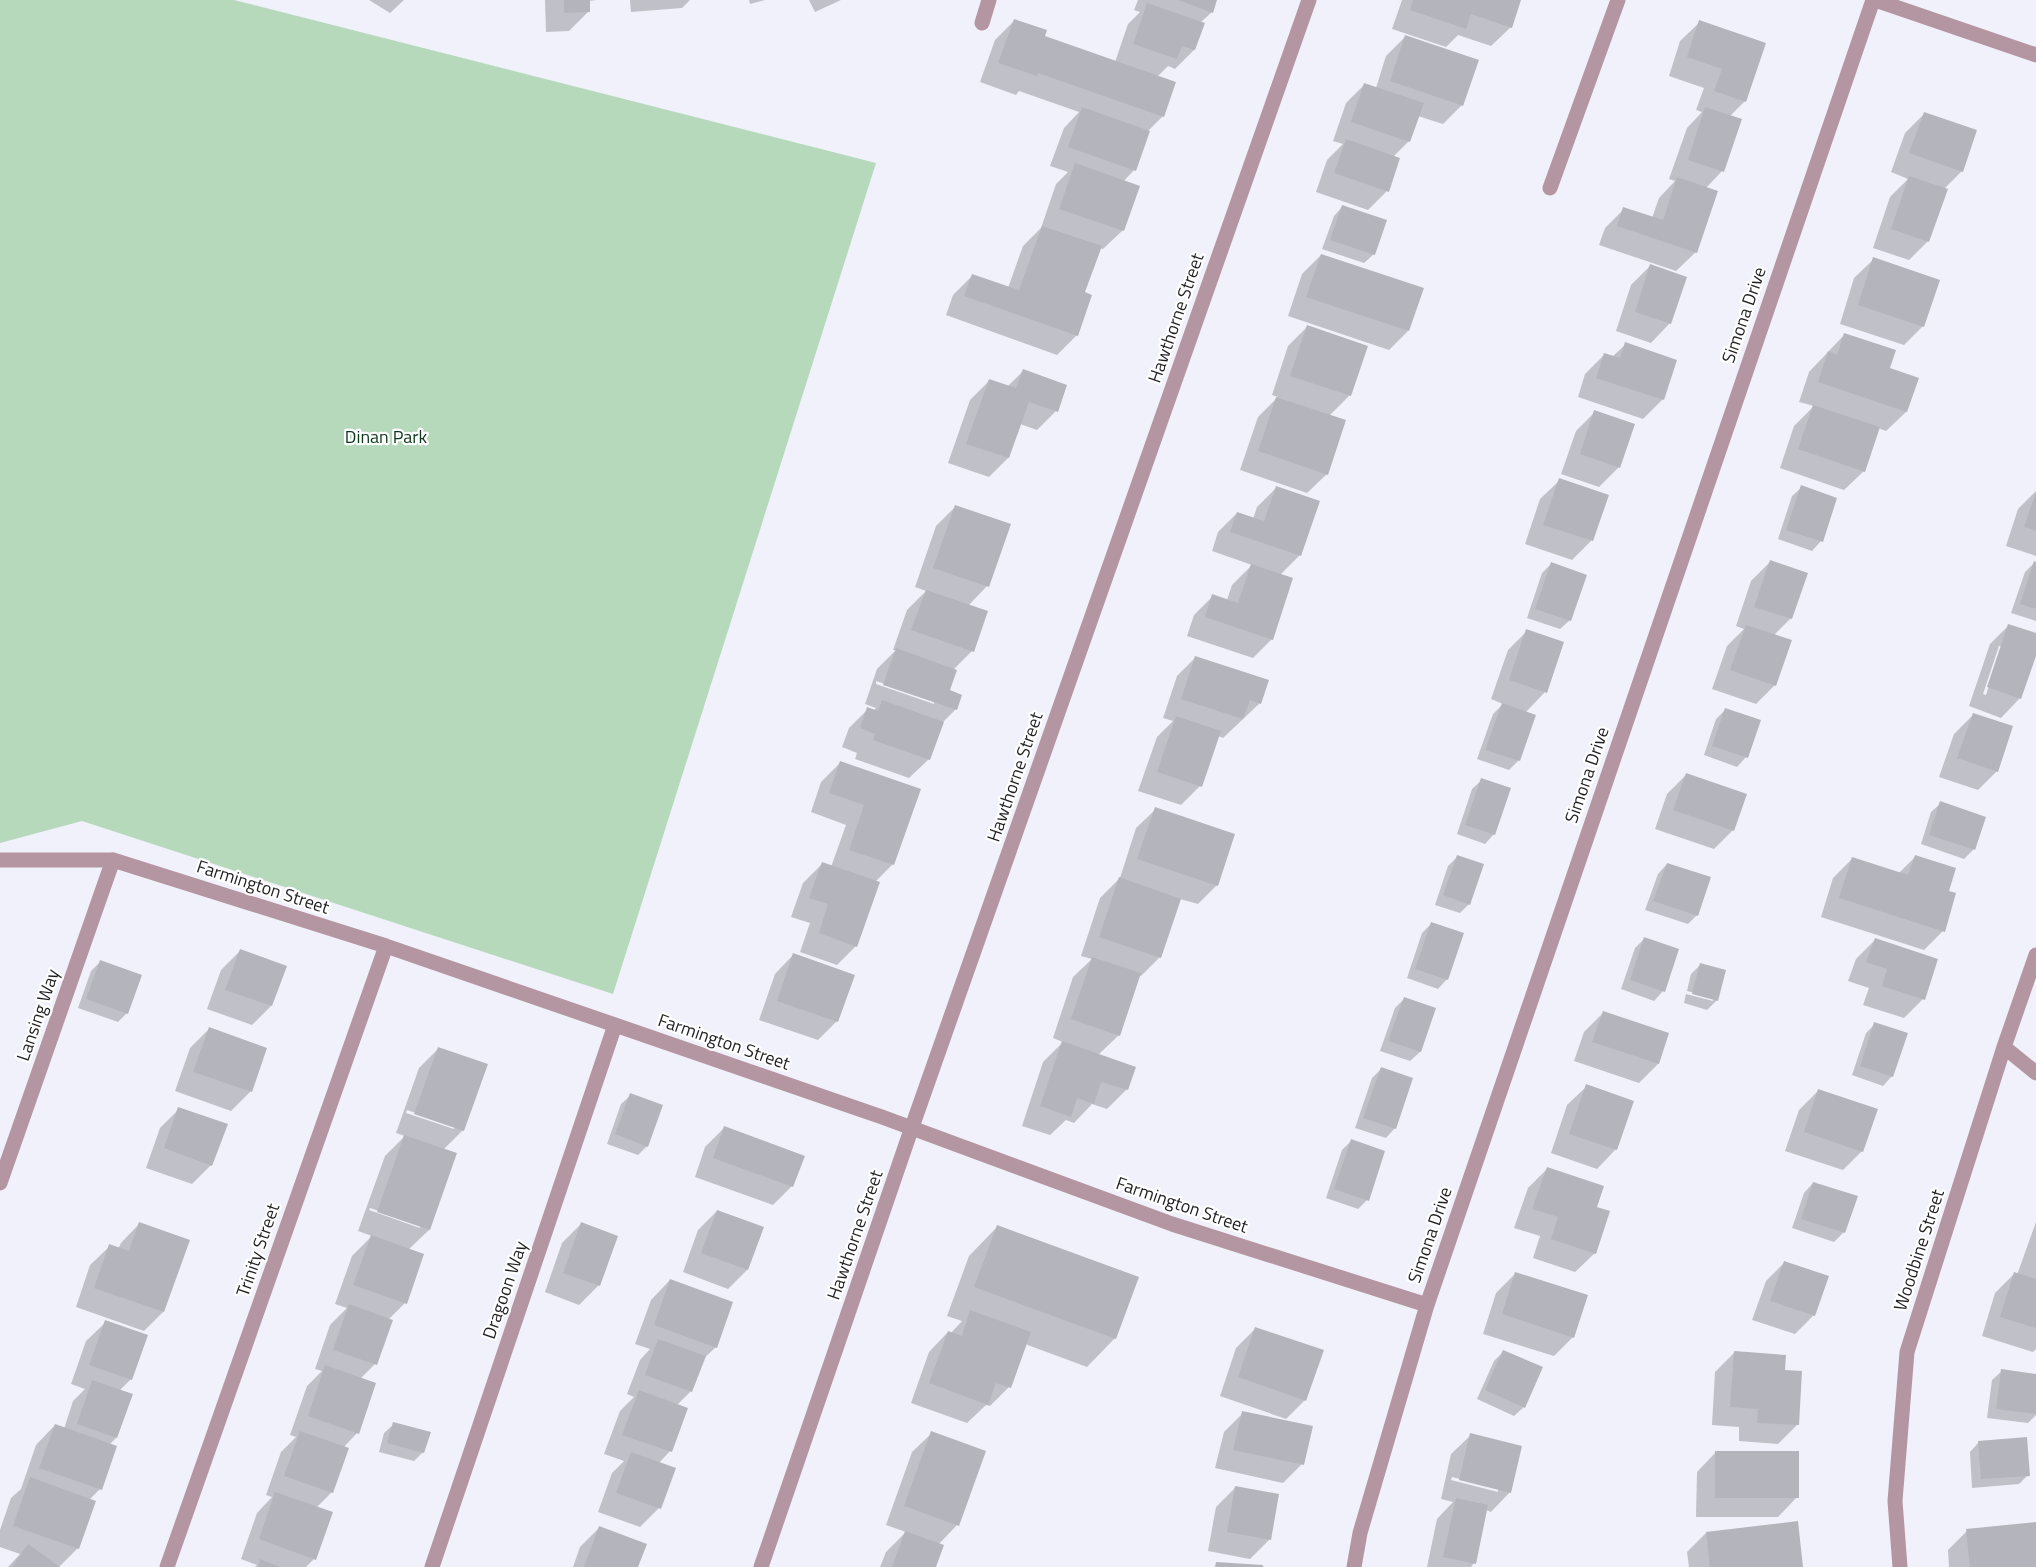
<svg xmlns="http://www.w3.org/2000/svg" width="2036" height="1567" font-family="'Titillium Web',sans-serif">
<rect width="100%" height="100%" fill="#f0f1fa"/>
<!-- green -->
<path fill="#b6d9bc" d="M0 0H234L876 163 613 994 82 821 0 843Z"/>
<!-- shadow -->
<path fill="#0003" fill-rule="evenodd" d="M369 0H404L390 13Z
M545 0H597L588 1V12L569 31 546 32Z
M630 0H690L682 8 631 12Z
M749 0H765L750 4Z
M809 0H841L815 12Z
M1138 0H1216L1212 12 1200 23 1194 50 1175 69 1168 66 1157 77 1163 116 1148 131 1134 170 1123 182V230L1103 249 1100 248 1083 293 1077 335 1057 355 946 315 953 295 973 275 1008 288 1023 246 1041 228 1056 184 1068 172 1050 166 1064 128 1079 112 1019 91 1016 95 980 82 995 40 1014 21 1043 37 1115 62 1128 24 1140 12 1134 10Z
M1402 0H1520L1511 27 1491 46 1458 35 1446 47 1392 29Z
M1700 22 1745 101 1730 116 1722 171 1706 188 1696 252 1676 271 1599 245 1605 228 1624 209 1652 218 1659 198 1675 181 1669 179 1687 128 1702 112 1696 110 1704 88 1669 76 1680 41Z
M1405 37 1462 105 1443 124 1418 116 1409 141 1393 157 1387 191 1368 210 1316 192 1327 160 1343 144 1333 141 1346 103 1365 84 1376 88 1386 56Z
M1924 114 1962 171 1944 189 1928 241 1909 260 1873 248 1890 197 1908 179 1891 172 1905 133Z
M1343 206 1374 254 1364 263 1322 249 1334 216Z
M1321 255 1408 331 1389 350 1288 316 1302 274Z
M1874 259 1923 326 1904 345 1840 324 1854 278Z
M1650 266 1670 323 1651 343 1616 331 1631 285Z
M1307 327 1350 395 1329 416 1327 474 1307 493 1240 470 1258 417 1278 397 1272 395 1288 346Z
M1845 334 1888 369 1917 379 1906 412 1886 431 1878 428 1864 471 1844 490 1780 468 1794 426 1814 406 1799 402 1809 372Z
M1626 344 1676 361 1662 400 1643 419 1578 397 1585 374 1604 355 1612 357Z
M1023 371 1056 411 1037 430 1020 424 1008 458 989 477 948 463 970 400 989 381 1007 387Z
M1595 412 1633 425 1618 468 1599 487 1561 474 1576 431Z
M1560 480 1607 496 1591 541 1572 560 1525 544 1540 499Z
M1802 487 1821 541 1812 551 1778 539 1792 496Z
M1276 488 1300 555 1280 575 1272 639 1253 658 1187 636 1194 615 1213 596 1227 600 1232 585 1252 565 1212 551 1218 532 1237 513 1253 519 1257 507Z
M2036 491V556L2006 546 2018 509Z
M955 507 1009 525 987 586 968 606 972 651 953 670 948 691 956 709 941 724 929 759 909 778 855 759 857 753 842 747 849 728 868 709 873 711 876 708 865 704 877 669 896 650H893L907 610 926 591 915 587 936 526ZM876 681 934 701V704L876 684Z
M1770 562 1791 618 1773 636 1775 685 1756 704 1712 689 1727 646 1744 629 1736 626 1751 581Z
M2034 563 2036 564V621L2011 613 2025 572Z
M1551 564 1570 620 1560 629 1527 618 1542 573Z
M2009 625 2036 635V651L2020 698 2001 718 1969 706 1990 644ZM1999 646H2002L1986 695 1983 694Z
M1527 631 1545 692 1525 713 1519 760 1509 770 1477 759 1493 714 1503 704 1491 699 1508 650Z
M1196 657 1260 703 1223 738 1218 736 1200 786 1181 805 1138 791 1157 737 1173 721 1163 718 1177 676Z
M1726 709 1746 757 1737 767 1704 755 1716 719Z
M1973 715 1997 771 1978 790 1939 777 1954 734Z
M840 763 919 790 893 864 875 882 856 946 837 965 800 952 810 923 791 917 803 883 822 864 831 867 846 825 811 812 821 782Z
M1686 775 1733 830 1714 849 1655 829 1667 794Z
M1482 780 1494 834 1485 844 1457 834 1472 789Z
M1941 803 1984 818 1973 850 1964 859 1921 844 1931 812Z
M1156 809 1217 885 1198 904 1180 899 1160 957 1141 976 1139 975 1119 1035 1098 1055 1134 1068 1126 1090 1107 1109 1092 1104 1074 1123 1066 1120 1050 1135 1022 1126 1043 1062 1063 1042 1053 1038 1073 977 1092 959 1081 956 1100 898 1120 878 1136 828Z
M1458 856 1469 904 1460 913 1435 905 1448 866Z
M1915 857 1947 892 1943 931 1924 950 1821 917 1833 878 1852 859 1899 873Z
M1667 864 1697 915 1688 924 1645 910 1658 874Z
M1432 923 1447 979 1438 989 1407 978 1422 933Z
M1644 939 1663 991 1654 1001 1621 989 1635 948Z
M1875 940 1923 999 1904 1018 1863 1005 1869 988 1848 981 1856 959Z
M240 951 271 1006 252 1025 207 1009 221 970Z
M794 954 837 1021 818 1040 759 1020 775 974Z
M100 962 127 1013 118 1022 78 1008 91 971Z
M1701 964 1717 1000 1707 1010 1684 1003 1686 994 1713 1001V998L1687 991 1691 974Z
M1404 999 1434 1009 1420 1052 1410 1061 1380 1051 1395 1008Z
M1603 1013 1668 1034 1658 1064 1639 1083 1574 1061 1584 1032Z
M1875 1024 1892 1076 1883 1086 1852 1075 1866 1033Z
M209 1029 265 1049 250 1092 231 1111 175 1091 190 1048Z
M438 1049 463 1130 443 1150 455 1154 429 1230 408 1250 405 1303 388 1320 375 1364 360 1379 357 1433 343 1448 332 1492 316 1508 314 1559 306 1567H255L257 1565 241 1559 257 1513 272 1497 266 1495 281 1452 296 1437 290 1435 307 1386 322 1371 315 1369 330 1325 347 1308 335 1304 352 1256 372 1236 358 1231 385 1156 405 1136 396 1133 419 1068ZM407 1110 454 1126V1129L406 1113ZM370 1208 420 1225V1228L369 1210Z
M1381 1069 1395 1128 1386 1138 1355 1128 1372 1078Z
M1587 1086 1616 1149 1597 1169 1551 1153 1567 1105Z
M1818 1091 1862 1151 1843 1170 1785 1151 1799 1110Z
M631 1095 647 1146 638 1155 607 1144 621 1104Z
M179 1109 211 1165 192 1184 146 1168 160 1128Z
M724 1128 792 1186 773 1205 695 1177 705 1147Z
M1351 1141 1367 1200 1358 1209 1326 1198 1342 1150Z
M1547 1169 1596 1208 1595 1253 1575 1272 1533 1258 1540 1236 1514 1228 1528 1188Z
M1813 1183 1856 1197 1843 1233 1834 1242 1792 1228 1804 1193Z
M717 1211 747 1270 728 1289 683 1272 698 1230Z
M2036 1222V1349L2033 1352 1982 1336 1995 1293 2014 1274 2017 1275Z
M140 1223 163 1312 144 1331 76 1307 90 1265 110 1246 118 1249 121 1243Z
M581 1224 599 1285 579 1305 545 1292 562 1243Z
M997 1227 1115 1338 1087 1367 1025 1344 1009 1387 990 1406 986 1405 967 1423 911 1403 929 1352 948 1332 951 1333 962 1321 947 1316 969 1256Z
M1785 1262 1814 1315 1795 1334 1752 1320 1766 1281Z
M1516 1273 1573 1337 1554 1356 1483 1334 1496 1293Z
M670 1280 716 1347 702 1360 691 1391 677 1405 670 1451 659 1463V1508L640 1527 598 1512 612 1473 624 1461 604 1454 620 1411 634 1397 627 1394 640 1360 650 1349 635 1344 651 1300Z
M106 1322 131 1379 119 1391 116 1438 109 1445 100 1489 89 1500 78 1548 59 1567H8L20 1554 0 1547V1530L11 1498 21 1489 36 1445 55 1425 64 1429 73 1401 85 1389 71 1384 86 1341Z
M1255 1329 1305 1400 1286 1419 1220 1396 1236 1348Z
M1503 1352 1524 1407 1514 1416 1477 1399 1494 1361Z
M1734 1353 1783 1371 1797 1425 1778 1444 1739 1441V1427L1712 1425 1715 1372Z
M2002 1371 2036 1375V1415L2028 1423 1987 1418 1992 1380Z
M1243 1413 1302 1464 1283 1483 1215 1468 1224 1432Z
M394 1424 423 1452 414 1461 379 1452 384 1433Z
M932 1433 957 1525 938 1545 934 1567H880L886 1552 906 1532 886 1525 912 1452Z
M1471 1435 1510 1492 1491 1512 1486 1510 1474 1563 1471 1567H1427L1437 1519 1453 1502 1441 1499 1451 1454ZM1452 1477 1498 1488V1492L1451 1480Z
M1979 1442 2028 1475 2019 1484 1972 1488 1970 1452Z
M1716 1452 1797 1497 1778 1517H1696L1697 1472Z
M1235 1488 1269 1540 1250 1559 1208 1551 1216 1507Z
M2036 1523V1567H1949L1948 1550 1967 1531Z
M599 1528 636 1567H573L580 1547Z
M1706 1533 1802 1567H1689L1687 1552Z"/>
<!-- building -->
<path fill="#b4b4bc" d="M564 0H590V12L564 13Z
M1178 0H1217L1213 13Z
M1413 0H1521L1512 28 1471 14 1466 29 1410 10Z
M1147 3 1205 23 1195 50 1182 46 1177 59 1133 44Z
M1014 19 1047 30 1045 36 1176 82 1164 117 1038 73 1037 76 998 63Z
M1699 20 1766 43 1746 102 1714 91 1722 69 1687 57Z
M1405 35 1479 60 1463 106 1390 81Z
M1364 83 1424 103 1410 142 1351 122Z
M1082 107 1150 131 1136 171 1068 147Z
M1705 107 1742 119 1724 172 1688 160Z
M1924 112 1977 130 1963 172 1909 153Z
M1346 139 1400 158 1389 192 1334 173Z
M1075 163 1140 186 1124 231 1059 209Z
M1909 176 1948 189 1929 242 1891 229Z
M1677 177 1718 191 1697 253 1617 226 1623 207 1663 220Z
M1342 205 1387 220 1375 255 1330 240Z
M1042 226 1102 246 1085 292 1092 295 1078 336 964 296 972 274 1019 290Z
M1321 254 1424 288 1409 331 1306 297Z
M1873 257 1940 280 1924 327 1858 305Z
M1650 264 1687 277 1671 324 1635 312Z
M1307 325 1368 346 1351 396 1290 376Z
M1844 333 1896 350 1890 368 1919 378 1907 412 1818 382 1828 351 1837 355Z
M1625 342 1677 360 1664 400 1596 378 1604 353 1620 358Z
M1023 369 1067 385 1058 412 1029 402 1009 458 966 444 989 379 1016 388Z
M1276 397 1346 420 1328 475 1258 451Z
M1813 405 1880 427 1865 472 1798 449Z
M1594 410 1635 424 1620 468 1580 454Z
M1559 478 1609 495 1593 541 1543 525Z
M1801 485 1837 498 1823 542 1786 530Z
M1276 486 1320 501 1301 556 1230 532 1237 512 1264 521Z
M2036 492V531L2024 527Z
M955 505 1011 524 989 587 933 568Z
M1770 560 1808 573 1792 619 1754 607Z
M2034 561 2036 562V609L2020 604Z
M1551 562 1587 575 1571 621 1535 609Z
M1251 564 1293 578 1273 640 1205 617 1212 594 1238 603Z
M926 590 988 611 974 652 911 630Z
M2008 624 2036 633V656L2021 699 1987 687Z
M1746 625 1792 640 1776 686 1730 670Z
M1526 629 1564 642 1547 693 1509 680Z
M896 648 957 670 950 690 962 695 957 710 883 685Z
M1195 656 1269 680 1261 704 1250 700 1243 719 1181 699Z
M882 700 944 722 930 760 873 740 875 734 860 728 867 707 878 711Z
M1502 703 1536 715 1520 761 1485 750Z
M1725 708 1761 720 1748 758 1712 746Z
M1973 713 2013 726 1998 772 1957 758Z
M1176 716 1221 731 1202 787 1157 772Z
M840 761 921 789 894 865 849 850 864 805 829 793Z
M1686 773 1747 794 1734 831 1673 810Z
M1481 778 1511 788 1495 835 1465 825Z
M1940 801 1986 817 1975 850 1929 835Z
M1155 807 1235 834 1218 886 1137 859Z
M1457 855 1484 864 1470 905 1443 895Z
M1915 855 1956 868 1949 891 1956 893 1945 932 1839 898 1852 857 1908 875Z
M822 862 880 882 857 947 819 933 828 904 809 898Z
M1667 863 1711 877 1698 916 1653 901Z
M1119 877 1181 899 1161 958 1099 937Z
M1431 922 1464 933 1448 980 1415 969Z
M1644 937 1679 949 1665 992 1630 980Z
M1875 938 1938 959 1925 1000 1882 986 1887 969 1866 962Z
M240 949 287 966 272 1006 225 990Z
M793 953 855 975 838 1022 777 1001Z
M1092 957 1141 973 1120 1036 1071 1019Z
M100 960 142 975 128 1014 86 999Z
M1700 963 1726 970 1718 1001 1692 994Z
M1404 997 1436 1008 1421 1052 1388 1041Z
M1603 1011 1669 1033 1659 1064 1592 1042Z
M1874 1022 1908 1033 1893 1077 1860 1066Z
M209 1027 267 1048 252 1092 193 1072Z
M1062 1041 1136 1067 1128 1090 1101 1082 1094 1104 1077 1098 1071 1117 1040 1106Z
M438 1047 488 1064 464 1131 414 1114Z
M1381 1067 1413 1078 1396 1129 1363 1118Z
M1586 1084 1634 1101 1617 1150 1569 1134Z
M1818 1089 1878 1109 1863 1152 1804 1132Z
M630 1093 663 1105 648 1147 615 1134Z
M178 1107 228 1124 212 1166 164 1148Z
M724 1126 805 1156 793 1187 713 1158Z
M404 1135 457 1153 430 1230 377 1212Z
M1351 1139 1385 1151 1369 1201 1334 1189Z
M1547 1167 1604 1186 1597 1207 1610 1211 1596 1254 1551 1239 1558 1217 1532 1209Z
M1813 1182 1858 1196 1845 1233 1801 1219Z
M717 1210 764 1227 748 1270 701 1253Z
M139 1222 190 1240 164 1312 94 1288 109 1244 129 1251Z
M581 1222 618 1236 600 1286 563 1273Z
M997 1225 1139 1277 1116 1339 974 1287Z
M371 1235 424 1254 407 1304 353 1285Z
M1784 1261 1829 1276 1815 1316 1770 1301Z
M1515 1272 1588 1295 1574 1338 1502 1314Z
M2014 1272 2036 1279V1328L2000 1317Z
M670 1279 733 1302 717 1348 654 1325Z
M349 1304 393 1320 377 1365 333 1350Z
M970 1310 1031 1332 1011 1388 996 1383 988 1405 929 1383 948 1331 962 1336Z
M105 1320 148 1335 132 1380 89 1365Z
M1255 1327 1324 1350 1306 1401 1238 1377Z
M658 1339 706 1356 692 1392 645 1375Z
M1503 1350 1543 1367 1525 1408 1485 1390Z
M1734 1351 1786 1355 1785 1370 1802 1371 1799 1425 1757 1423 1758 1409 1730 1407Z
M325 1365 376 1383 359 1434 308 1416Z
M2001 1369 2036 1374V1414L1996 1409Z
M92 1380 133 1394 117 1438 77 1424Z
M639 1390 688 1408 672 1452 622 1435Z
M1242 1411 1313 1426 1304 1465 1233 1450Z
M393 1422 431 1432 424 1453 387 1443Z
M55 1424 117 1446 102 1490 39 1468Z
M300 1431 349 1448 333 1493 284 1476Z
M931 1431 986 1451 959 1526 904 1506Z
M1470 1433 1522 1446 1511 1493 1459 1480Z
M2027 1437 2030 1476 1981 1479 1978 1441Z
M1715 1451H1799V1498H1715Z
M631 1452 676 1468 661 1509 616 1493Z
M30 1477 96 1501 79 1549 13 1526Z
M1235 1486 1279 1494 1271 1540 1227 1532Z
M275 1492 333 1512 316 1560 259 1539Z
M1456 1498 1488 1505 1476 1564 1443 1557Z
M1798 1521 1803 1567H1710L1706 1532Z
M2036 1522V1567H1970L1966 1529Z
M599 1526 647 1544 638 1567H584Z
M905 1531 944 1545 936 1567H892Z
M28 1544 60 1567H12Z
M260 1559 280 1567H258Z
M1216 1562 1263 1565V1567H1215Z"/>
<g fill="none" stroke-linecap="round" stroke-linejoin="round">
<!-- lane -->
<path stroke="#b496a2" stroke-width="15" d="M982 23 989 0
M1550 188 1618 0
M0 1183 113 860
M432 1567 615 1025"/>
<!-- street -->
<path stroke="#b496a2" stroke-width="15" d="M1875 0 2036 55
M0 860H113L386 946 882 1117 1172 1224 1427 1305
M2004 1047 2036 1073
M167 1567 386 946
M761 1567 912 1127 1309 0
M1354 1567 1360 1533 1427 1305 1873 0
M1900 1567 1895 1501 1907 1352 2004 1047 2036 955"/>
</g>
<g text-anchor="middle" stroke-width="4.5" stroke-linejoin="round" paint-order="stroke">
<!-- street labels -->
<g font-size="18" fill="#1f1f22" stroke="#fff">
<text transform="translate(1744 315) rotate(-71)" y="6">Simona Drive</text>
<text transform="translate(1176 318) rotate(-71)" y="6">Hawthorne Street</text>
<text transform="translate(1587 775) rotate(-71)" y="6">Simona Drive</text>
<text transform="translate(1015 777) rotate(-71)" y="6">Hawthorne Street</text>
<text transform="translate(263 887) rotate(18)" y="6">Farmington Street</text>
<text transform="translate(38 1015) rotate(-71)" y="6">Lansing Way</text>
<text transform="translate(724 1042) rotate(19)" y="6">Farmington Street</text>
<text transform="translate(1182 1205) rotate(19)" y="6">Farmington Street</text>
<text transform="translate(855 1235) rotate(-71)" y="6">Hawthorne Street</text>
<text transform="translate(1430 1235) rotate(-71)" y="6">Simona Drive</text>
<text transform="translate(258 1250) rotate(-71)" y="6">Trinity Street</text>
<text transform="translate(1919 1250) rotate(-72)" y="6">Woodbine Street</text>
<text transform="translate(505 1290) rotate(-71)" y="6">Dragoon Way</text>
</g>
<!-- park labels -->
<g font-size="18" fill="#0b3719" stroke="#fff">
<text x="386" y="443">Dinan Park</text>
</g>
</g>
</svg>
